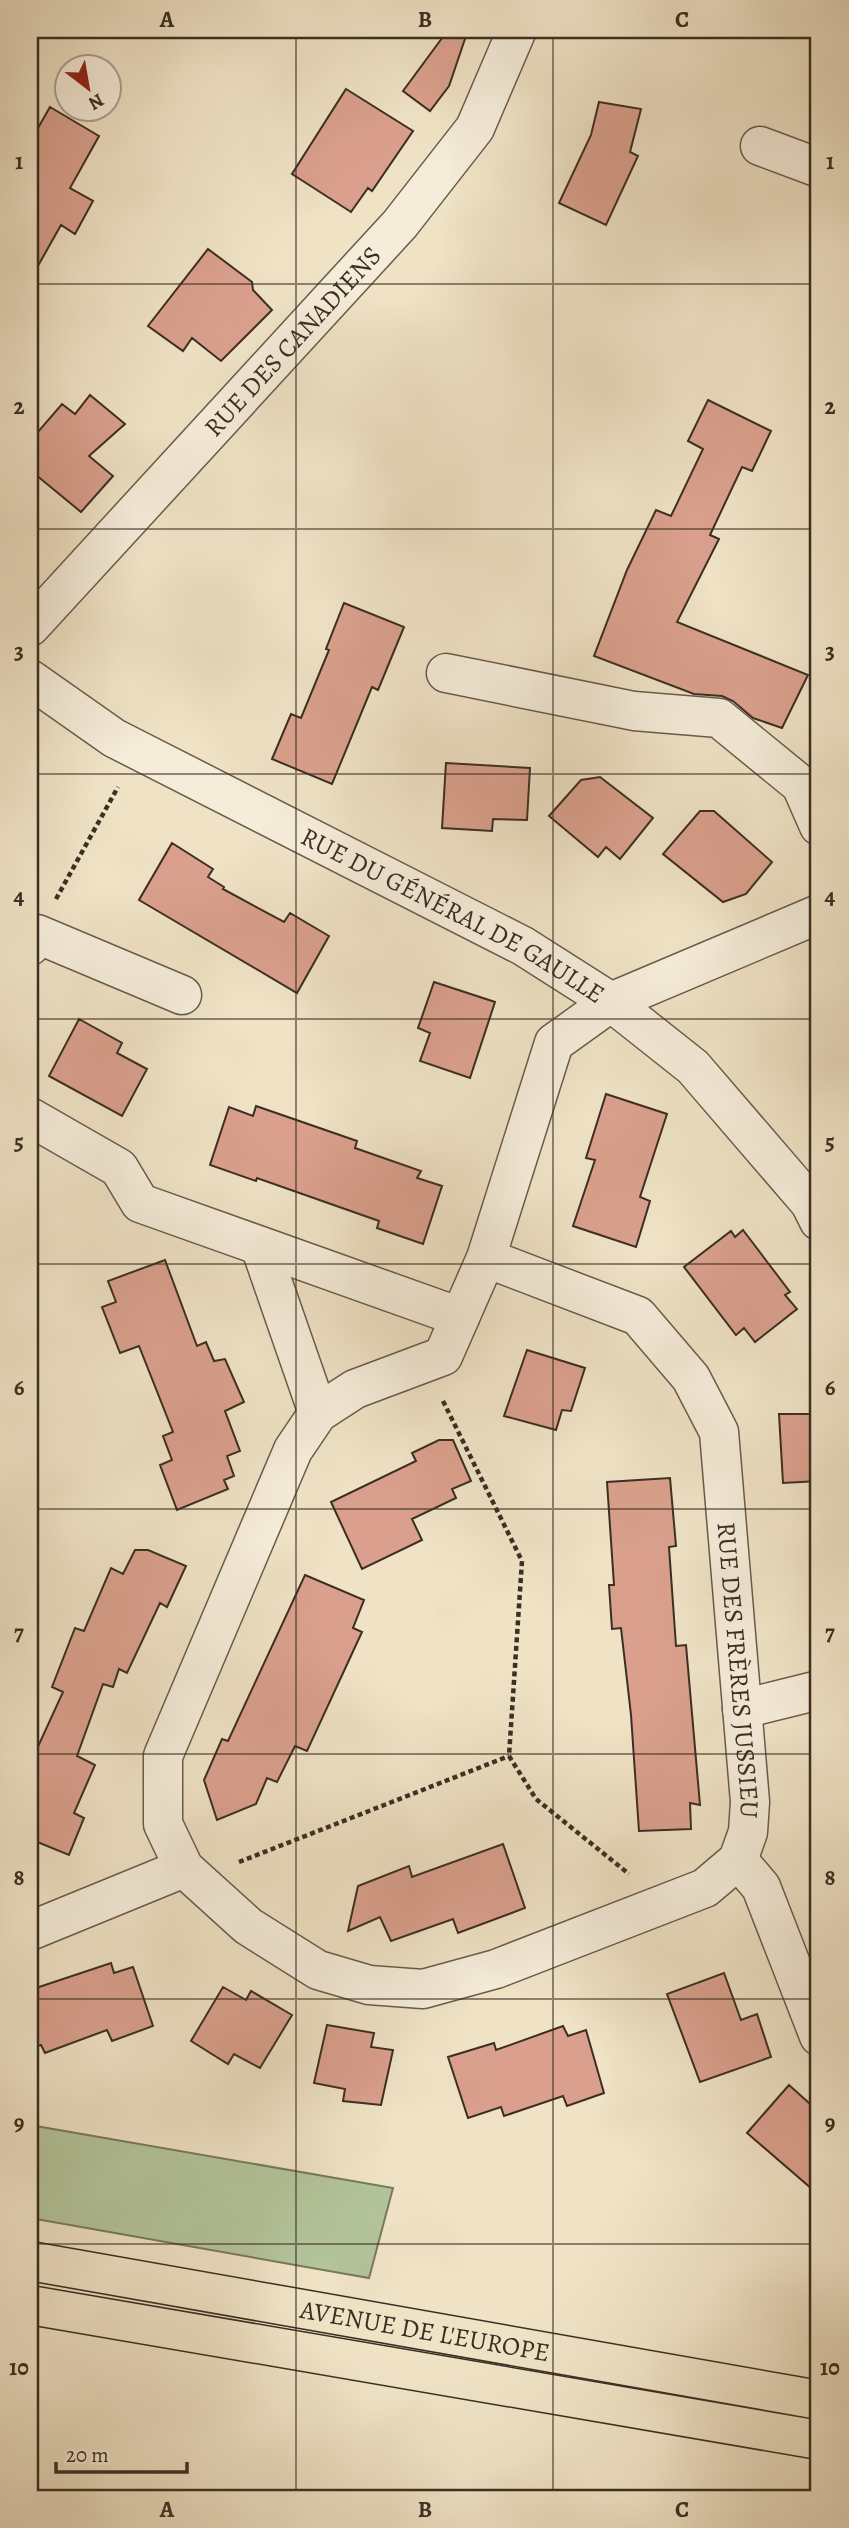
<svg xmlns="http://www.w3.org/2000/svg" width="849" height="2528" font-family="Alegreya,serif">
<rect width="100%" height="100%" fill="#efe2c5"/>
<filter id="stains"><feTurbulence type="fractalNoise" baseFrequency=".00286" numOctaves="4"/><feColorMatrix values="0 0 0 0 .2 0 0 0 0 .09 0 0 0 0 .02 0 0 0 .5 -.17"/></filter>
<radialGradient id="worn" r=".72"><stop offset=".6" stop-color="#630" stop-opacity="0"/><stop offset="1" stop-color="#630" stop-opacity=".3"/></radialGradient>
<!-- green -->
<path fill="#b3c49a" stroke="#78795e" stroke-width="2" d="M30 2125 393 2188 369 2278 30 2218Z"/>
<!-- building -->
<path fill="#daa08d" stroke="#3c2e23" stroke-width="2" d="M448 30H468L449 86 430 111 403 91Z
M346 89 413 131 372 191 368 188 351 212 292 174Z
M599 102 641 109 630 152 638 156 606 225 559 203 591 135Z
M50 107 99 136 70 188 93 201 75 234 61 225 30 280V142Z
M208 249 252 282 253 290 272 310 221 361 192 338 183 351 148 326Z
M90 395 125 424 89 456 113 476 81 512 30 470V441L62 404 75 414Z
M708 400 771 431 752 471 742 467 710 535 719 539 677 622 808 675 782 728 753 718 733 701 722 696 694 694 594 656 627 570 656 510 671 516 703 449 688 441Z
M344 603 404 627 378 690 372 687 332 784 272 759 291 714 301 718 329 650 326 649Z
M446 763 530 768 527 820 493 819 492 831 442 828Z
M600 777 653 818 620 859 606 847 598 857 549 816 581 780Z
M700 811H714L772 862 746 894 723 902 663 854Z
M172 843 213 869 208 877 224 887 223 889 284 922 290 913 329 936 297 993 139 900Z
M434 982 495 1002 470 1078 420 1061 430 1033 418 1028Z
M79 1019 122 1043 117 1053 147 1069 122 1116 49 1076Z
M606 1094 667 1114 640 1197 650 1201 636 1247 573 1226 595 1160 586 1158Z
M256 1106 357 1141 355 1148 421 1171 417 1178 442 1186 423 1244 377 1228 379 1221 257 1178 256 1181 210 1165 229 1107 253 1116Z
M743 1230 790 1292 785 1295 797 1309 755 1342 744 1328 736 1335 684 1267 731 1231 735 1237Z
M165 1260 197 1346 206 1342 214 1361 225 1359 244 1402 225 1411 240 1451 227 1456 234 1476 224 1480 228 1489 177 1510 160 1465 172 1460 163 1436 173 1432 139 1346 120 1353 102 1307 116 1302 108 1281Z
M527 1350 585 1368 571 1411 562 1410 556 1430 504 1416Z
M779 1414H819V1481L783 1483Z
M439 1440H453L471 1481 452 1489 456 1498 412 1519 422 1540 362 1569 331 1502 416 1461 412 1453Z
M670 1478 676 1546 669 1547 676 1646 686 1645 700 1805 690 1803 691 1829 639 1831 631 1715 621 1628 612 1629 609 1585H614L607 1482Z
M135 1550H148L186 1566 167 1607 160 1603 127 1673 119 1669 113 1687 103 1684 77 1756 95 1765 74 1813 84 1818 69 1855 30 1839V1764L63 1692 52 1687 75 1628 84 1631 111 1568 123 1574Z
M305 1575 364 1600 353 1628 362 1632 307 1751 295 1746 277 1782 267 1778 256 1804 217 1820 204 1780 222 1739 228 1741Z
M503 1844 525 1908 458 1933 453 1919 391 1941 380 1917 348 1931 358 1886 409 1866 412 1877Z
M111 1963 114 1973 133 1967 153 2026 112 2041 107 2030 45 2053 41 2045 30 2048V1990Z
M724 1973 741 2020 757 2014 771 2057 700 2082 667 1994Z
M223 1987 246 2000 251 1991 292 2015 260 2068 234 2054 228 2064 191 2041Z
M327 2025 374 2033 371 2047 393 2050 381 2105 343 2101 345 2089 314 2083Z
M563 2026 568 2036 586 2030 604 2093 567 2106 563 2096 504 2116 501 2107 468 2118 448 2057 494 2043 496 2050Z
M789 2085 819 2112V2195L747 2133Z"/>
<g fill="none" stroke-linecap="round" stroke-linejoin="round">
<!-- minor casing -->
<g stroke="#695b4c" stroke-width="41">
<g id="minor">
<path d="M760 146 819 168"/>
<path id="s1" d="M30 627 400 224 475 128 517 30"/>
<path d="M446 673 634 711 719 718 801 785 819 826"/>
<path id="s2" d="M30 679 114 738 523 946 611 1002 693 1067 810 1203 819 1221"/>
<path d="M30 946 37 934 182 995"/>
<path d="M30 1117 119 1168 140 1203 460 1317"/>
<path d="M260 1246 318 1413"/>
<path id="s3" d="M486 1258 638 1316 691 1378 719 1432 750 1802 748 1832 738 1860 705 1888 496 1969 423 1989 369 1985 318 1970 248 1926 184 1868 163 1824V1756L293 1450 318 1413 355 1389 443 1356 486 1258 554 1043 611 1002 819 914"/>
<path d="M742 1709 819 1690"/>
<path d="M738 1860 761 1887 819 2036"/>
<path d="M30 1931 184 1868"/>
</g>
</g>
<!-- major casing -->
<g stroke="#3c2e23" stroke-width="41">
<g id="major">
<path id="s4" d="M30 2261 819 2400"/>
<path d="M30 2305 819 2440"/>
</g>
</g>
<!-- path -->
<path stroke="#3c2e23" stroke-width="4.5" stroke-dasharray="5 3.5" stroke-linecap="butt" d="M56 899 118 787
M443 1401 522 1561 509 1756
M509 1756 536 1799 629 1874
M239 1862 509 1756"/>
<!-- minor -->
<use href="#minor" stroke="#f5ecd9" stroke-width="38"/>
<!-- major -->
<use href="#major" stroke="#efe2c5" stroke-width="38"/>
</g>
<!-- grid -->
<path fill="none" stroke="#3c2e23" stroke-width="2" stroke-opacity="0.55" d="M296 30V2498M553 30V2498M30 284H819M30 529H819M30 774H819M30 1019H819M30 1264H819M30 1509H819M30 1754H819M30 1999H819M30 2244H819"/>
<g text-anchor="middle" stroke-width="5" stroke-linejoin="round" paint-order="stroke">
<!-- street labels -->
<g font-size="26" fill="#3c2e23" stroke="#f5ecd9">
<text dy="9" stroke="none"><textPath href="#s1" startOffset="388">RUE DES CANADIENS</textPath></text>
<text dy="9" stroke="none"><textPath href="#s2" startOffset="485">RUE DU GÉNÉRAL DE GAULLE</textPath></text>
<text dy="9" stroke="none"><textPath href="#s3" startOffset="544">RUE DES FRÈRES JUSSIEU</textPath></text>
<text dy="9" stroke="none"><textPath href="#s4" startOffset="401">AVENUE DE L'EUROPE</textPath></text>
</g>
</g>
<!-- margin -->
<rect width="849" height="2528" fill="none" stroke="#efe2c5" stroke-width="77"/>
<!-- north arrow -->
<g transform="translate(88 88) rotate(149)"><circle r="33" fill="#f5ecd9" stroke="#aba090" stroke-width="2"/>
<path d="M0-5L12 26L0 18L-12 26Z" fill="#8f2418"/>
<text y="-10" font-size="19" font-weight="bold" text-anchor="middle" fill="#3c2e23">N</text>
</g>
<!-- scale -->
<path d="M56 2462v10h131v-10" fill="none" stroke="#3c2e23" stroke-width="3.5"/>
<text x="66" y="2462" font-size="21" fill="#3c2e23" stroke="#f5ecd9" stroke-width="5" paint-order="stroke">20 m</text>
<rect x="38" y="38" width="772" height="2452" fill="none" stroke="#3c2e23" stroke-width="2.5"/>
<g font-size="23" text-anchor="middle" font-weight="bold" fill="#3c2e23">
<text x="167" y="27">A</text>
<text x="425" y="27">B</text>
<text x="682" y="27">C</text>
<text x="19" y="169">1</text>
<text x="830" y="169">1</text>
<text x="19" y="414">2</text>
<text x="830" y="414">2</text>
<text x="19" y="659">3</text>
<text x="830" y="659">3</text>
<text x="19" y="904">4</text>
<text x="830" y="904">4</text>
<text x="19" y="1149">5</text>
<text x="830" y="1149">5</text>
<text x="19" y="1395">6</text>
<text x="830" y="1395">6</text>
<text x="19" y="1640">7</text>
<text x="830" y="1640">7</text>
<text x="19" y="1885">8</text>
<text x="830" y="1885">8</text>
<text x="19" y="2130">9</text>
<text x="830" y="2130">9</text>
<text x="19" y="2375">10</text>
<text x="830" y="2375">10</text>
<text x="167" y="2517">A</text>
<text x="425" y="2517">B</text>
<text x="682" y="2517">C</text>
</g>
<rect width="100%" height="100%" filter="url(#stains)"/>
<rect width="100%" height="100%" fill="url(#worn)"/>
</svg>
